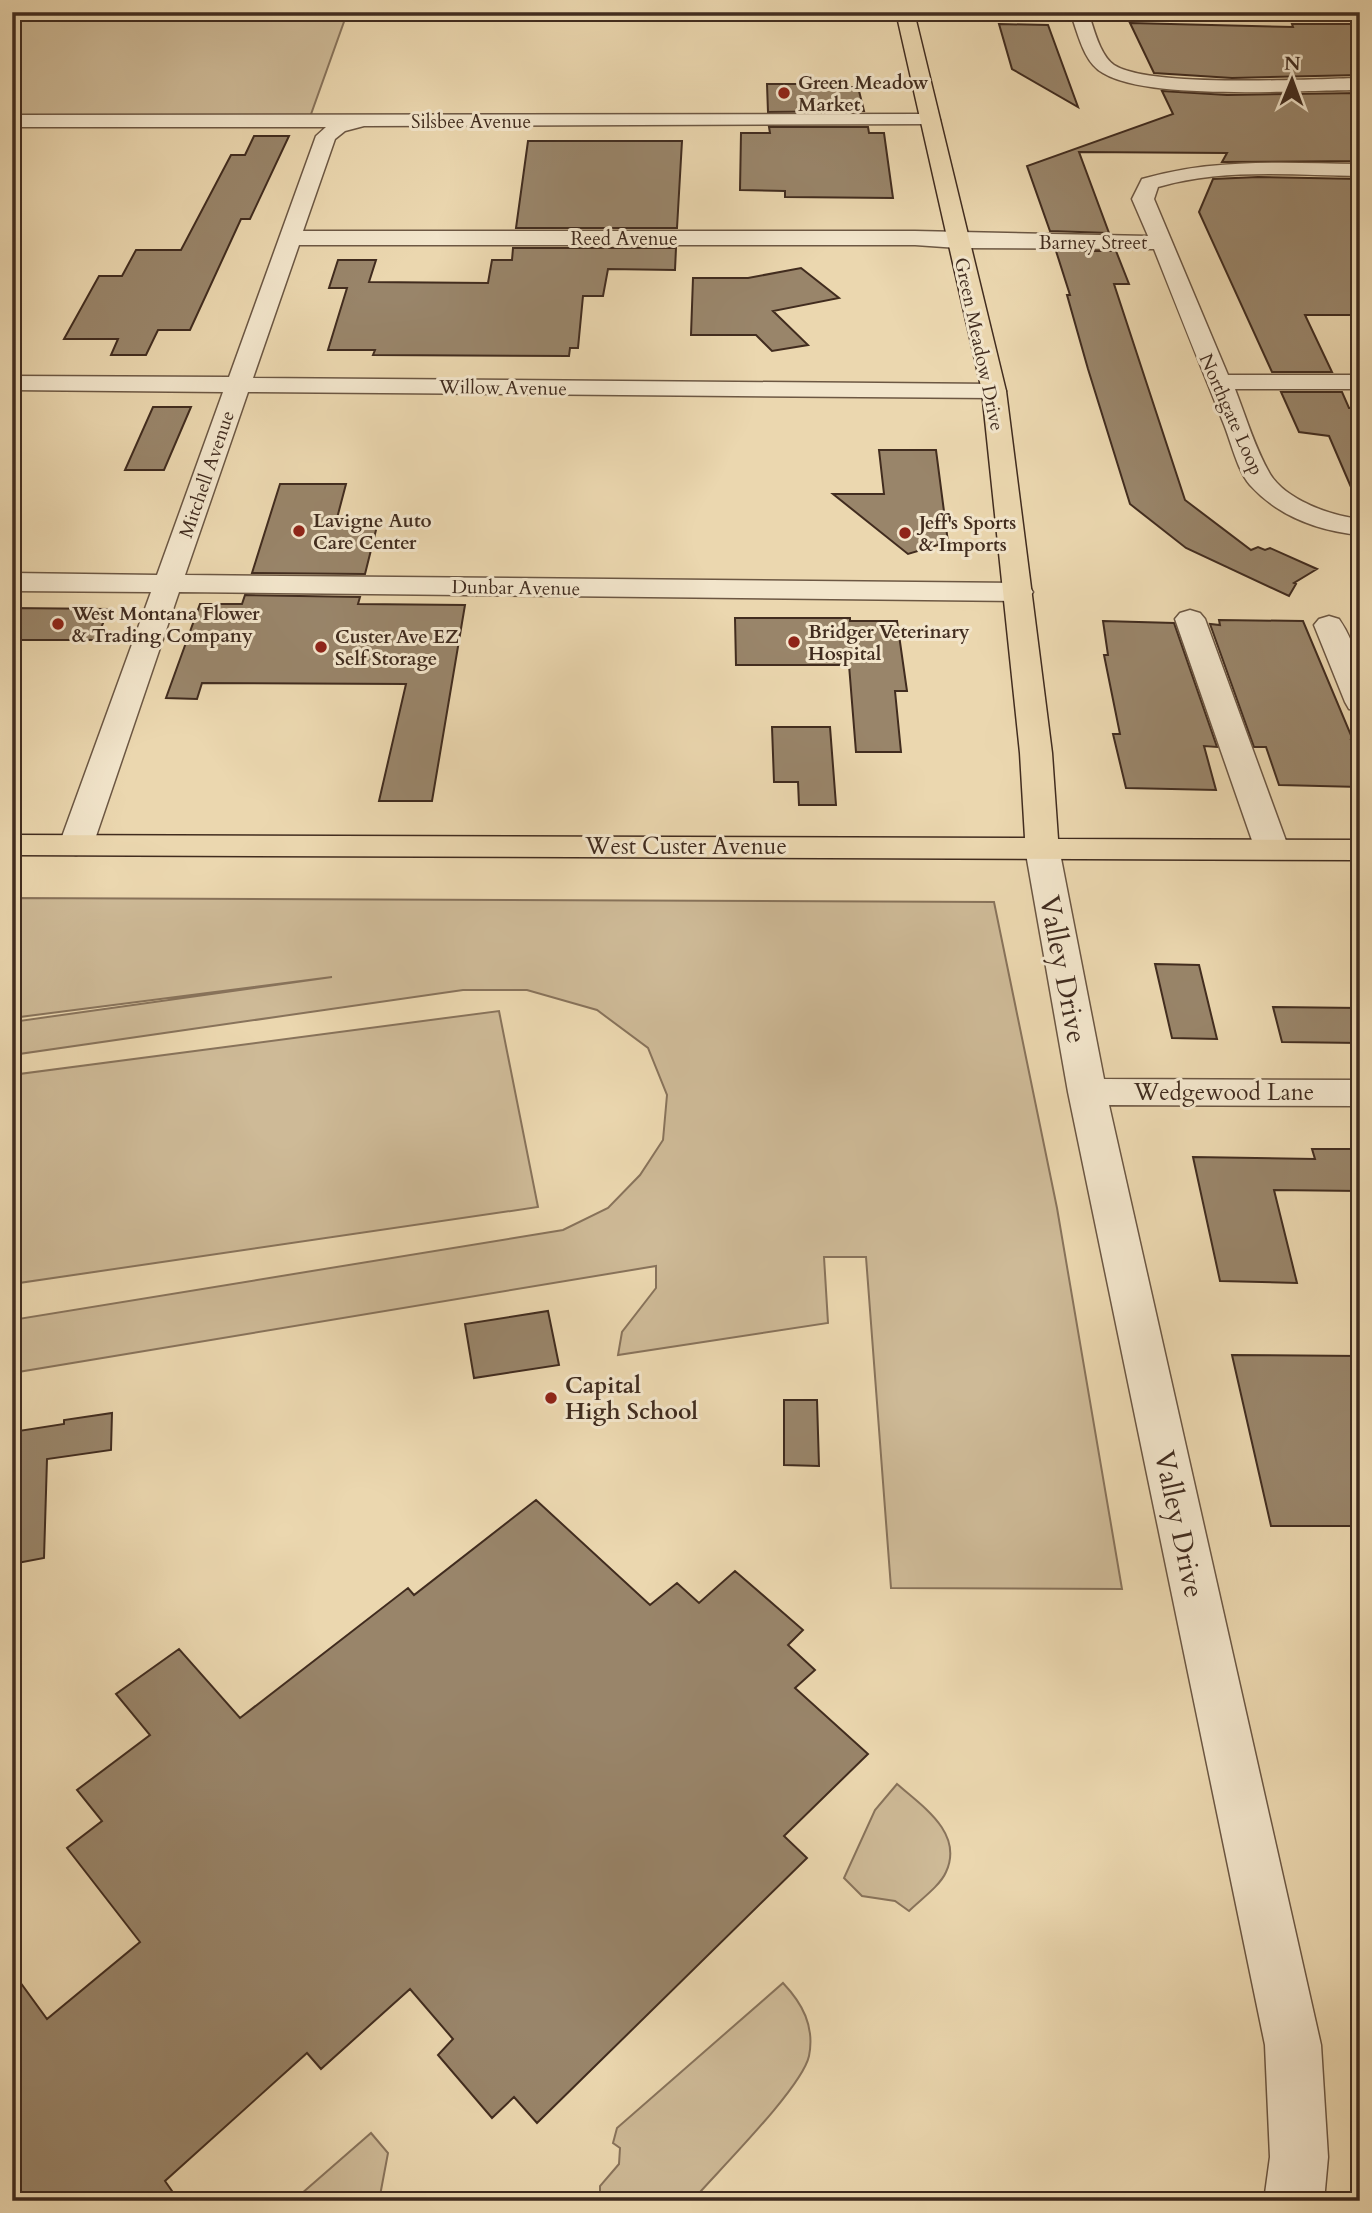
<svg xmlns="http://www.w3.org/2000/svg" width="1372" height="2213" font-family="Cardo,serif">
<rect width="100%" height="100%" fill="#ebd7af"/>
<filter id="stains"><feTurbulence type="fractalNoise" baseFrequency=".00286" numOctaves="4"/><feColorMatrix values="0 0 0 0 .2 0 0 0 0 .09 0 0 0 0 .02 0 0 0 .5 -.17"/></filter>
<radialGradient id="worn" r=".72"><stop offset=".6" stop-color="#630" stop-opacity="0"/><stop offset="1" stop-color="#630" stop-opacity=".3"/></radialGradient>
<!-- green -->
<path fill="#ceba97" stroke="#88735b" stroke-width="2" d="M12 12H448L425 16 345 19 310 117 12 116Z
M12 898 994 902 1057 1208 1122 1589 891 1588 866 1257H824L828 1323 618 1355 622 1332 656 1288V1266L12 1373V1320L563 1230 608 1208 640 1175 663 1140 667 1095 648 1048 597 1010 527 990H463L12 1055V1022L332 977 12 1018Z
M499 1011 538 1207 12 1284V1075Z
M897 1784C922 1806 964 1833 946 1872 940 1886 920 1900 909 1911L895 1901 862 1896 844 1878 875 1810Z
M783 1983C802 2003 815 2026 809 2056 802 2088 717 2172 692 2201H600V2186L619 2164 620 2148 613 2143 617 2128Z
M371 2133 388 2153 379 2201H293Z"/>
<!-- building -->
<path fill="#99856a" stroke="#412c1f" stroke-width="2" d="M1130 23 1293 27 1292 24H1360V75L1232 78 1154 73Z
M999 24 1048 25 1078 107 1012 69Z
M767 84H801V87H858L864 111 768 112Z
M1162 91 1227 95 1360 93V161L1222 162 1227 153 1079 152 1109 233 1050 231 1027 166 1173 114Z
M769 127H868L869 133H884L893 198 785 197V191L740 190 741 133H770Z
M254 136H289L250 219H241L190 330H158L146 355H111L118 339H64L99 276H122L136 250H181L231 155H245Z
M528 141H682L677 228H516Z
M1258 177 1360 179V315H1305L1332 372H1272L1199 212 1213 179Z
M513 248H676L675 270 608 269 603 296H583L578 348H570L569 356 373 355 375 350H328L347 288H329L338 260H376L369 282 488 283 492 260H512Z
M1056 251H1116L1129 284H1114L1185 500 1251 550 1258 547 1265 550 1270 548 1317 569 1294 583 1296 584 1289 596 1186 548 1130 504 1088 369 1067 295H1070Z
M801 268 839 298 773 311 808 345 772 351 756 335H691L693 278H748Z
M1281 392H1342L1349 408H1360V508L1329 436 1299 432Z
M153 407H191L164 470H125Z
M879 450H936L948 542 908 554 833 494H884Z
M280 484H346L336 522H378L365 574 252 573Z
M245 595 360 597 358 604 465 605 432 801H379L406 684 202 683 197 699 166 698 200 604H242Z
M12 608 109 609 96 640H12Z
M735 618H850V621H897L907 691H895L901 752H856L849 665H736Z
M1219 620 1303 621 1353 740H1351L1360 764V787L1279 785 1266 747H1254L1210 624 1220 625Z
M1103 621 1174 623 1217 747 1204 746 1216 790 1126 788 1113 734H1120L1104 655H1108Z
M772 727H830L836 805H799L798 782H774Z
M1155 964 1199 965 1217 1039 1172 1038Z
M1273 1007 1360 1008V1043L1282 1042Z
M1312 1149H1360V1191L1274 1190 1297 1283 1220 1281 1193 1157 1315 1159Z
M548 1311 559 1365 474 1378 465 1324Z
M1232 1355 1360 1356V1526H1271Z
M784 1400H817L819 1466 784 1465Z
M112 1413 111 1450 47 1459 44 1558 12 1564V1432L64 1424V1420Z
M536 1500 650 1605 677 1583 699 1603 735 1571 803 1630 788 1645 815 1670 795 1688 868 1754 784 1836 807 1858 537 2123 514 2097 492 2118 438 2055 453 2039 410 1989 321 2069 307 2053 165 2181 179 2201H12V1971L47 2019 140 1942 67 1848 102 1821 77 1790 150 1735 116 1694 179 1649 240 1718 408 1588 414 1595Z"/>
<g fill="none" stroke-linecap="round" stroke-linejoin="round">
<!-- minor casing -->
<g stroke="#6c5743" stroke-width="3">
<path id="minor" d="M1070 12H1088C1094 28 1099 54 1114 65 1149 88 1311 79 1360 78V90C1302 90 1148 101 1103 73 1083 62 1078 32 1070 12Z
M930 114 940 120 937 124 364 126 345 131 335 139 303 231H915L1148 236 1132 199 1142 179C1214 158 1285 163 1360 164V176C1292 175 1223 168 1158 187L1154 199 1228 375H1360V389H1235C1246 417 1255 449 1270 474 1286 500 1331 516 1360 519V535C1319 531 1279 517 1250 485 1237 470 1231 441 1223 422 1200 365 1177 308 1154 249L958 248 915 245H299L253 378 994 384 1003 386 1006 391 1003 396 994 398 248 392 185 575 1019 583 1029 586 1033 592 1029 598 1019 601 179 592 93 845 88 852 76 855 64 852 59 845 151 592 12 591V573L157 575 223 392 12 390V376L229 377 316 136 326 127H12V115Z
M1190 610 1200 613 1205 619 1289 849 1284 856 1272 859 1260 856 1255 849 1175 619 1180 613Z
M1329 616 1339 619C1360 649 1360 677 1360 711L1349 709 1345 702 1314 625 1319 619Z
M1042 838 1054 841 1059 848 1104 1079 1360 1080V1106L1109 1105 1321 2045 1328 2157 1324 2201H1264L1270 2157 1265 2045 1068 1092 1025 848 1030 841Z"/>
</g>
<!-- major casing -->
<g stroke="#412c1f" stroke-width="3">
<path id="major" d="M896 12H914L1006 391 1052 753 1058 839 1360 840V860L12 855V835L1025 838 1020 753 982 391Z"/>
</g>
<!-- minor -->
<use href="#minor" fill="#f2e5cb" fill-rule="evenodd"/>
<!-- major -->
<use href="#major" fill="#ebd7af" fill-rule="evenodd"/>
</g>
<!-- markers -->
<g fill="#8f2418" stroke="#f2e5cb" stroke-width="2.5">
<circle cx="784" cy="93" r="7"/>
<circle cx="299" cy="531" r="7"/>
<circle cx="905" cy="533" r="7"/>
<circle cx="58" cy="624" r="7"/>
<circle cx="794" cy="642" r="7"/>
<circle cx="321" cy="647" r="7"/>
<circle cx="551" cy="1398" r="7"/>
</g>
<g text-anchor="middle" stroke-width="6" stroke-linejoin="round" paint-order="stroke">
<!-- far-poi labels -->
<g font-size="19" font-weight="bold" fill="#412c1f" stroke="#f2e5cb" text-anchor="start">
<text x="798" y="89">Green Meadow<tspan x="798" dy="22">Market</tspan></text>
<text x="313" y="527">Lavigne Auto<tspan x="313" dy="22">Care Center</tspan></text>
<text x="919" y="529">Jeff's Sports<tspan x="919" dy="22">&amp; Imports</tspan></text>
<text x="72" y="620">West Montana Flower<tspan x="72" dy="22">&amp; Trading Company</tspan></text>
<text x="808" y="638">Bridger Veterinary<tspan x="808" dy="22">Hospital</tspan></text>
<text x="335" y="643">Custer Ave EZ<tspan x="335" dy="22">Self Storage</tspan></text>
</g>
<!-- far-street labels -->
<g font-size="19" fill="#412c1f" stroke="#f2e5cb">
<text x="471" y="128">Silsbee Avenue</text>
<text x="624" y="245">Reed Avenue</text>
<text x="1093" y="249">Barney Street</text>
<text transform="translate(980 344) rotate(78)" y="7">Green Meadow Drive</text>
<text transform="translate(503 387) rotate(1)" y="7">Willow Avenue</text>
<text transform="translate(1232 414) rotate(66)" y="7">Northgate Loop</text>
<text transform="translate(206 474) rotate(-71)" y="7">Mitchell Avenue</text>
<text transform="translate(516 587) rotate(1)" y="7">Dunbar Avenue</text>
</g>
<!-- street labels -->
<g font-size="23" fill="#412c1f" stroke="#f2e5cb">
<text x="686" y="854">West Custer Avenue</text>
<text x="1224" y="1100">Wedgewood Lane</text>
</g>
<!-- poi labels -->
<g font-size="23" font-weight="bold" fill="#412c1f" stroke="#f2e5cb" text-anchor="start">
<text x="565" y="1393">Capital<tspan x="565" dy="26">High School</tspan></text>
</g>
<!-- near-street labels -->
<g font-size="28" fill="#412c1f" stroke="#f2e5cb">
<text transform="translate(1064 969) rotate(79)" y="10">Valley Drive</text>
<text transform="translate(1180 1524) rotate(78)" y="10">Valley Drive</text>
</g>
</g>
<!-- margin -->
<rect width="1372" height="2213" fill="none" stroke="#ebd7af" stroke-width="42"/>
<rect x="14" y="14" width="1344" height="2185" fill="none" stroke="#412c1f" stroke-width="3.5"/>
<rect x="21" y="21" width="1330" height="2171" fill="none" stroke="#412c1f" stroke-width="2"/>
<!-- north arrow -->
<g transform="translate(1292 80) rotate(1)" stroke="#f2e5cb" stroke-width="5" paint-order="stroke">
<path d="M0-5L12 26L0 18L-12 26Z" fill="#412c1f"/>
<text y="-10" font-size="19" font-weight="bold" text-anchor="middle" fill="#412c1f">N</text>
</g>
<rect width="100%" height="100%" filter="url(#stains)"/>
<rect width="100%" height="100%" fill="url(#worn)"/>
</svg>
